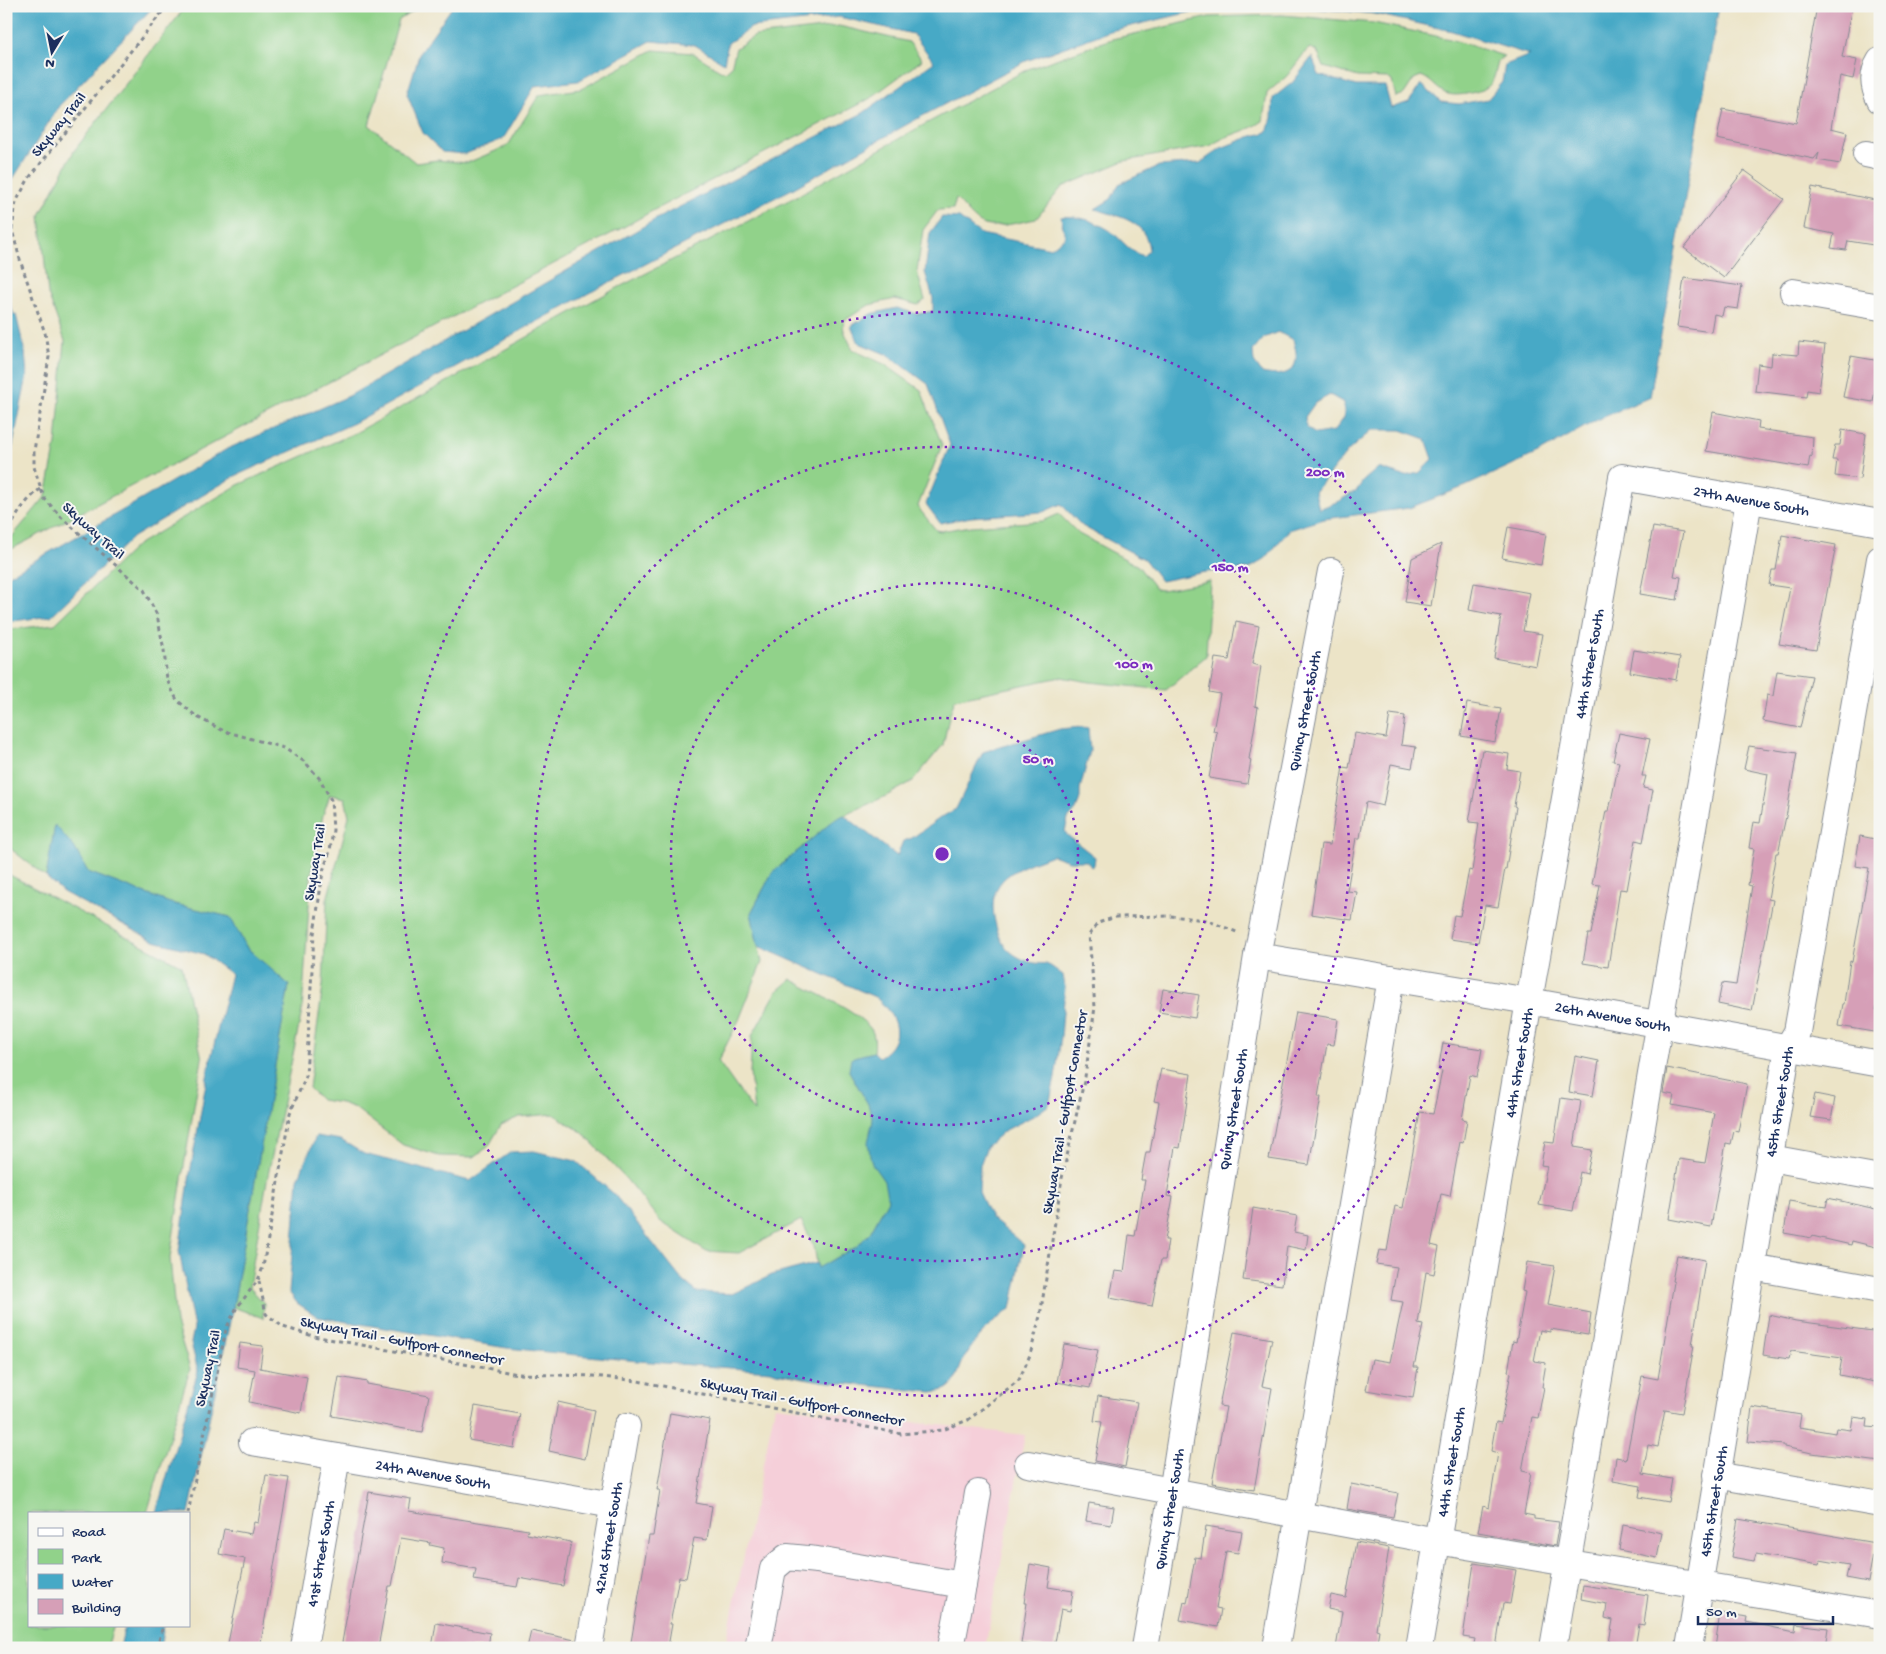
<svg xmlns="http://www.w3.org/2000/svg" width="1886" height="1654" font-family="'Gochi Hand',sans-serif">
<rect width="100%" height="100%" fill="#f6f6f2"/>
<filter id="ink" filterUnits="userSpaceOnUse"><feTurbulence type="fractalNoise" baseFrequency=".02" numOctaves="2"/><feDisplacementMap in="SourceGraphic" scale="10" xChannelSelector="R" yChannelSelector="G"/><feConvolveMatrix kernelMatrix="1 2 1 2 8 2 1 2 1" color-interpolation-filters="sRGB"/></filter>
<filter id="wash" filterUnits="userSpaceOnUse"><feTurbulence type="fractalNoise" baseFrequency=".0096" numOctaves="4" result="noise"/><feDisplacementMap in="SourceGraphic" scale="20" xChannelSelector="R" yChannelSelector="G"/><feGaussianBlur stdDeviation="1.12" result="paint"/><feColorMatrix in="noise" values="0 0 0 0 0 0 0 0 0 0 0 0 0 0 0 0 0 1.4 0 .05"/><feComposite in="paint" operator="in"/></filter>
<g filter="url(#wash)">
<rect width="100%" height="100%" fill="#ece4c7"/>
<!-- built -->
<path fill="#f5cfd9" d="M775 1406 1025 1435 985 1648H725Z"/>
<!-- green -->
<path fill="#91d28a" stroke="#568074" d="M186 6H421L399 20 369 125 416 163 437 160 467 163 505 147 509 144 539 95 581 89 653 50 693 53 720 70 725 72 731 67 736 48 755 36 839 26 909 42 922 60 869 99 654 210 622 228 6 552V544L46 496 56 444 65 341 48 294 40 215 74 151Z
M1282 15 1374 23 1450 39 1504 56 1498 61C1493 85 1492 89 1466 94 1459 95 1450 96 1443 92 1435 87 1430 79 1421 76L1414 79 1404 94 1396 97 1392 81 1388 78 1358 77 1324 67 1317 51 1310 48 1306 51 1287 76 1267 93 1263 121C1248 132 1226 134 1210 146L1124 161 1062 187 1036 219C1024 221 996 229 985 225 973 221 965 207 956 199L953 209 938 210 923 230 917 271 925 300 918 305 895 299 869 305 845 320 843 325 844 331 853 350 884 364 921 390 942 445 918 506 920 510 936 530 941 531 971 526 1043 521 1059 514 1079 534 1138 566 1156 589 1162 590 1210 581 1206 656 1166 690 1090 682 1061 677 955 699 950 713 943 745 913 781 888 795 834 820 772 873 751 913 762 962 739 1020 718 1061 754 1112 750 1073 752 1036 777 991 791 979C812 992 856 1010 871 1029 875 1035 875 1044 874 1052L854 1057 849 1071 868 1104 873 1121 870 1132 880 1175 884 1181 888 1192V1200L870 1233 856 1247 818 1269 814 1246 801 1220 739 1253 705 1251 660 1221 627 1180 582 1132 553 1114 519 1117 501 1125 488 1147 474 1157 439 1156 403 1145 355 1108 341 1103 321 1100 309 1088 323 985 327 900 349 816 345 798 330 795 323 815 311 876 302 1011 267 1180 249 1287 264 1303 263 1318 233 1307 289 985 247 948 230 917 170 903 88 872 74 847 55 826 46 877 6 845V630L55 624 137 545 238 485 357 432 592 301 795 197 918 128 1028 69 1112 39 1209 17Z
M6 873 182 966 202 1059 183 1172 170 1258 176 1323 190 1369 147 1513H29V1625H114L107 1648H6Z"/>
<!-- water -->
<path fill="#46a9c6" stroke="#306c92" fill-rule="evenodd" d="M6 6H154L59 106 6 190Z
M453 6H1259L1208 8 1110 31 1026 61 915 120 792 189 589 293 354 423 235 476 133 537 51 616 6 622V577L20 569 144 498 227 449 349 396 658 218 863 113 934 62 913 34 839 17 752 27 728 43 724 63 695 45 651 41 578 81 535 86 503 139 465 154 442 152 423 133 407 94 420 52Z
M1291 6H1719L1650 397 1597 420 1540 452 1466 486 1409 508 1324 519 1289 530 1266 558 1249 569 1205 572 1161 581 1144 559 1082 526 1061 504 1043 512 971 517 940 523 926 504 950 445 928 384 888 355 859 343 851 326 871 314 897 308 917 314 933 311V298L925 272 930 233 942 217 959 218 981 234 1051 248 1065 237 1061 217C1077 215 1095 221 1109 230 1121 238 1128 251 1143 256L1149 250C1146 220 1120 217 1095 209L1111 199 1119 184 1159 166 1200 163 1221 148 1249 137 1267 132 1272 118 1273 98 1293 82 1312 57 1319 75 1356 86H1385L1391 108 1409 102 1421 84 1441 102 1459 104 1488 99 1502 82 1505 65 1530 55 1452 31 1375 14ZM1278 332 1293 340C1303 369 1289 379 1262 373L1254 362 1253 351 1264 338ZM1330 395 1344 403V418L1334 431 1315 434 1306 427 1305 417 1315 403ZM1372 430H1401L1426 439 1433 459 1419 473 1404 476 1378 468 1363 481 1357 490 1339 501 1319 509 1315 492 1348 451Z
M6 293 14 315H16L25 352 27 376 6 479Z
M1082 727 1088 728 1090 751 1080 789V798L1076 810 1068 819 1065 831 1067 835 1095 857 1094 865 1091 867 1087 861H1069L1052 855C1017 869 985 876 995 922 998 934 1001 944 1011 952 1017 957 1027 962 1035 963 1039 964 1042 963 1046 964 1052 966 1057 971 1063 975L1065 987 1061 1037 1055 1078 1049 1105 1035 1115 1004 1131 987 1146 980 1165 979 1192 991 1218 1024 1245 1011 1309C991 1322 977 1337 965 1357 959 1367 958 1381 948 1388 944 1391 937 1391 932 1392L821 1381 776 1373 771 1371 638 1361 507 1348 318 1317 297 1303 289 1292 298 1179 316 1136 341 1140 364 1154 470 1181 511 1152 534 1151 576 1161 614 1194 681 1279 697 1292 732 1294 772 1275 817 1263 818 1268 856 1247 870 1233 888 1200 884 1181 872 1164 870 1155 868 1142 873 1121 868 1104 849 1071 851 1059 854 1057 874 1052 879 1057C907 1040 896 1014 875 997L758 946 751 913 772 873 834 820 844 815 897 856 903 841 912 838 940 818 956 809 983 752 1060 729Z
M55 825 74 847 88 872 170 903 230 917 247 948 289 985 233 1307 189 1513H156L198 1371 191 1343 194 1328 179 1251 190 1173 209 1066 231 974 204 954 154 941 63 892 46 877Z
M125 1625H164L160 1648H120Z"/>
<g id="blocks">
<!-- building -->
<path fill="#d69fb7" d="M1817 6H1852L1842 57 1857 60 1853 79 1840 76 1831 128 1847 132 1840 164 1817 160 1819 153 1814 159 1717 139 1723 109 1796 123Z
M1744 170 1784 199 1724 278 1684 248Z
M1812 187 1880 201V246L1848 241 1846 250 1831 248 1834 234 1804 228Z
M1684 278 1742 286 1738 309 1724 307 1722 316 1714 314 1711 332 1677 327Z
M1799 342 1825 345 1819 392 1807 390 1806 397 1755 391 1758 364 1771 366 1772 353 1798 355Z
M1851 356 1880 361 1873 402 1843 397Z
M1713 412 1759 421 1758 429 1813 437 1812 457 1810 456 1808 468 1706 451Z
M1842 430 1866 434 1860 479 1835 476 1837 460H1832L1835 445H1840Z
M1508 527 1546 534 1541 565 1502 558Z
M1653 527 1683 532 1674 576 1681 577 1677 600 1640 594Z
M1782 535 1836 545 1816 650 1779 644 1790 588 1769 585 1772 570H1776Z
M1441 544 1431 606 1405 602 1412 558Z
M1474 583 1530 593 1523 631 1542 634 1536 666 1494 658 1501 616 1469 610Z
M1236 621 1259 626 1252 664 1261 666 1255 706 1258 707 1249 759 1251 760 1247 784 1209 778 1217 732 1213 731 1220 694 1209 692 1215 658 1229 660Z
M1634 650 1680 657 1676 680 1630 672Z
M1777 671 1812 676 1800 728 1763 721 1767 695 1773 696Z
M1467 703 1501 709 1495 742 1461 736Z
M1390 714 1405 716 1401 745 1416 747 1412 768 1391 764 1383 806 1366 802 1360 838H1356L1347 891 1357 892 1352 920 1311 914 1321 844 1330 845 1343 767 1349 768 1355 733 1386 738Z
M1619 733 1650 739 1642 776H1646L1643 788 1653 790 1643 842 1636 840 1627 890 1620 889 1608 967 1583 963 1588 934H1591L1600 885 1592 884 1598 852 1606 811H1609L1619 762 1613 761Z
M1749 746 1797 753 1787 812 1778 853H1776L1768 899 1773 900 1752 1011 1718 1004 1722 983 1736 985 1752 886 1748 885 1754 849 1749 848 1753 822 1760 823 1768 774 1744 769Z
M1482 750 1509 754 1507 769 1520 771 1514 806 1516 807 1506 869H1505L1498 907 1485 905 1478 943 1450 939 1454 915 1460 916 1469 870 1472 871 1479 823 1469 822Z
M1860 836 1880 840V981L1876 1010 1880 1011V1033L1839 1026 1843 1004H1844L1850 961 1852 962 1869 868 1855 866Z
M1163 989 1199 995 1195 1018 1159 1012Z
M1296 1012 1338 1019 1334 1045 1327 1044 1318 1097H1321L1309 1165 1269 1159Z
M1443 1043 1482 1049 1477 1077 1470 1075 1462 1119 1467 1120 1463 1143 1460 1142 1450 1196 1441 1194 1431 1245 1439 1247 1434 1274 1426 1272 1418 1324 1423 1325 1414 1367H1418L1413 1398 1366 1390 1372 1359 1390 1362 1403 1302 1391 1300 1397 1267 1376 1264 1379 1250 1387 1251 1395 1206 1403 1208 1420 1112 1433 1114 1442 1071 1438 1070Z
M1575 1056 1599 1061 1593 1096 1569 1092Z
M1667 1068 1747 1084 1738 1132 1734 1131 1731 1144 1726 1143 1711 1227 1669 1219 1679 1159 1705 1163 1714 1113 1672 1105 1674 1095 1663 1093Z
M1161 1069 1191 1074 1180 1148 1175 1147 1167 1196 1173 1197 1165 1240H1168L1165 1260H1161L1152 1306 1110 1298 1115 1271 1124 1272 1129 1235 1135 1236 1145 1180H1141L1146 1152H1150L1159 1102 1154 1101Z
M1815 1094 1835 1098 1831 1120 1810 1117Z
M1561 1098 1581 1101 1574 1147 1592 1150 1587 1174 1580 1172 1573 1211 1539 1205 1547 1166 1541 1165 1545 1142 1554 1143Z
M1828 1198 1880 1210V1248L1852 1241 1851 1245 1812 1236V1238L1784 1233 1789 1201 1826 1207Z
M1253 1208 1297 1216 1294 1232 1308 1235 1306 1250 1287 1246 1282 1285 1243 1280Z
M1677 1255 1705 1260 1692 1346H1694L1682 1413 1665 1410 1658 1447 1648 1445 1643 1474 1672 1479 1668 1502 1639 1497 1641 1486 1613 1481 1616 1457 1626 1459 1642 1376 1658 1379 1674 1282 1672 1281Z
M1527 1262 1555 1266 1548 1305 1591 1313 1588 1335 1550 1329V1332L1540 1330 1534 1361 1546 1363 1542 1387H1544L1538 1418 1532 1417 1522 1471 1531 1473 1524 1514 1534 1516V1519L1559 1522 1555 1546 1478 1532 1483 1506 1489 1508 1498 1453 1491 1451 1496 1422 1501 1423 1511 1373 1508 1372 1513 1341 1516 1342 1525 1292 1522 1291Z
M1769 1315 1796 1321 1880 1332V1383L1839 1375 1842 1358 1791 1351 1789 1359 1763 1355Z
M1234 1332 1272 1339 1262 1386 1272 1388 1254 1490 1212 1483 1226 1407 1219 1406Z
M240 1343 263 1346 260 1368 307 1377 301 1413 249 1402 255 1370 237 1367Z
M1064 1344 1098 1350 1090 1388 1057 1382Z
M339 1377 367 1382V1384L429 1395 422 1432 332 1416Z
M1098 1396 1137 1402 1125 1467 1095 1461 1102 1422 1094 1421Z
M558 1402 594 1410 585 1459 549 1451Z
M475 1406 520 1414 514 1448 469 1440Z
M1752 1407 1801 1415 1799 1427 1835 1433 1836 1428 1851 1430 1853 1417 1868 1419 1867 1427 1880 1428V1462L1812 1453 1784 1447V1445L1748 1442Z
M670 1413 710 1420 696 1503 712 1506 707 1540 694 1538 686 1578 679 1577 670 1624H672L668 1647 655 1645V1648H630L649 1536H653L660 1490H657Z
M266 1475 289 1478 260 1648H227L245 1559 219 1554 224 1529 251 1534 254 1522 258 1523Z
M1351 1484 1398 1493 1393 1517 1347 1509Z
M369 1492 411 1499 409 1511 528 1530 527 1534 571 1542 563 1586 519 1578 517 1587 474 1580 476 1569 442 1563 444 1548 430 1545 431 1543 401 1538 392 1586H389L378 1648H341Z
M1089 1503 1114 1507 1111 1525 1086 1521Z
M1738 1519 1875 1543 1868 1582 1846 1578 1849 1565 1820 1560 1819 1565 1756 1554 1754 1561 1731 1557Z
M1623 1525 1662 1533 1657 1558 1619 1550Z
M1206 1526 1242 1532 1238 1553 1226 1551 1216 1608 1221 1609 1218 1627 1180 1620 1184 1602 1187 1603 1195 1557 1201 1558Z
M1356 1542 1389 1548 1376 1629 1379 1630 1376 1648H1336L1342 1612 1328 1609 1331 1595 1346 1598Z
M1474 1563 1516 1570 1510 1604 1503 1603 1496 1648H1473L1475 1639 1463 1637Z
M1030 1564 1051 1568 1048 1587 1073 1591 1070 1611 1061 1609 1054 1648 1021 1644 1027 1603H1024Z
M1583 1585 1648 1595 1644 1625 1639 1624 1635 1648H1608L1613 1620 1605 1618 1607 1604 1581 1599Z
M1720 1613 1748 1617 1747 1622 1795 1632 1796 1624 1828 1628 1825 1648H1715Z
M436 1623 490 1633 488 1648H432Z
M531 1631 575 1640 574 1648H527Z"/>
</g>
</g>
<g filter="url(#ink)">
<use href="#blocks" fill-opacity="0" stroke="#848a92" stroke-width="1"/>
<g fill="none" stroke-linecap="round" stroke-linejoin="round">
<!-- minor casing -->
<g stroke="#848a92" stroke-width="28">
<g id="minor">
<path d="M1880 61C1872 74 1873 87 1880 100"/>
<path d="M1866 154 1880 157"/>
<path d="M1793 292 1880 307"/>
<path id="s1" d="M1257 956 1529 1001 1880 1064"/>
<path d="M1770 1158 1880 1178"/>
<path d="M1752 1267 1880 1290"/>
<path id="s2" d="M252 1442 613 1505"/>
<path d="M1028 1464 1437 1541 1880 1615"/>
<path d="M1716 1475 1880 1504"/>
<path d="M963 1585 978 1493"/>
<path id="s3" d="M304 1648 337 1457"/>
<path id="s4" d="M589 1648 627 1426"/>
<path d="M758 1648 773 1569 787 1557 817 1560 963 1585 951 1648"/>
<path id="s5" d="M1145 1648 1172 1492 1257 956 1331 571"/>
<path d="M1276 1648 1391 978"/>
<path id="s6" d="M1419 1648 1529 1001 1622 477 1880 523"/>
<path d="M1553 1648 1749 500"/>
<path id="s7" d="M1689 1648 1788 1047 1797 1032 1880 559"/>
</g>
</g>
<!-- path -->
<path stroke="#848a92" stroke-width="3" stroke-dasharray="4 4" stroke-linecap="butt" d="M167 6 29 178 16 202 12 230 21 263 45 333 49 357 34 451V467L44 498 63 519 144 590 157 615 164 650 167 680 177 700 197 717 224 731 284 748 305 762 320 779 331 800 333 830 330 851 323 871 314 934 306 1076 290 1113 263 1267 258 1280 236 1309 226 1329 188 1513
M6 537C16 516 22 504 40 489
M259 1281 266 1314 283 1327 313 1336 518 1374 593 1376 638 1381 901 1434 943 1430 968 1420 1019 1380 1030 1355 1040 1316 1062 1178 1085 1077 1095 1007 1089 935 1098 923 1116 917 1171 916 1206 920 1239 933
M157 1648 163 1625"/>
<!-- minor -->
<use href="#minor" stroke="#fff" stroke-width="26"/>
</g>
</g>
<!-- distance rings -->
<g fill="none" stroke="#7b2cbf" stroke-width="2.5" stroke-dasharray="2.5 5">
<circle cx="942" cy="854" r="136"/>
<circle cx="942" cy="854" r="271"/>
<circle cx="942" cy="854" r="407"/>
<circle cx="942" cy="854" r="542"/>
</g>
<g text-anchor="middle" stroke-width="4" stroke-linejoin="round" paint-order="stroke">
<!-- street labels -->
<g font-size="15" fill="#1b2f5e" stroke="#f6f6f2">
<text transform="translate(58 124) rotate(-51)" y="5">Skyway Trail</text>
<text dy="5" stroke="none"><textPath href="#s6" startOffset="1320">27th Avenue South</textPath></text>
<text transform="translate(94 530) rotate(42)" y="5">Skyway Trail</text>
<text dy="5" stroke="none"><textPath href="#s6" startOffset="999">44th Street South</textPath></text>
<text dy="5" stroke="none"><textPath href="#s5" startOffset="951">Quincy Street South</textPath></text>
<text transform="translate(314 862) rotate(-81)" y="5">Skyway Trail</text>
<text dy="5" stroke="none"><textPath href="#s1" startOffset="361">26th Avenue South</textPath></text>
<text dy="5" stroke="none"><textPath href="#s6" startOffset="594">44th Street South</textPath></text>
<text dy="5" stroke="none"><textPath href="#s7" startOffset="554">45th Street South</textPath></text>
<text dy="5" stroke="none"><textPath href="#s5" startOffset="546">Quincy Street South</textPath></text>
<text transform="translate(1064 1112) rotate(-80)" y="5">Skyway Trail - Gulfport Connector</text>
<text transform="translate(402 1340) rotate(11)" y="5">Skyway Trail - Gulfport Connector</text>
<text transform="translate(207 1368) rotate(-78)" y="5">Skyway Trail</text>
<text transform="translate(802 1401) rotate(11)" y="5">Skyway Trail - Gulfport Connector</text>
<text dy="5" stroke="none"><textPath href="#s6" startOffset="189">44th Street South</textPath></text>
<text dy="5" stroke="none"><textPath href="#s2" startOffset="184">24th Avenue South</textPath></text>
<text dy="5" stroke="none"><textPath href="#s7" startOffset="149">45th Street South</textPath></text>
<text dy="5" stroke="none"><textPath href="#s5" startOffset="141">Quincy Street South</textPath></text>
<text dy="5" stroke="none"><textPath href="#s4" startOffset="112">42nd Street South</textPath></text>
<text dy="5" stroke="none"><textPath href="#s3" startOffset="96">41st Street South</textPath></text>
</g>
</g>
<circle cx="942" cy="854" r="8" fill="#7b2cbf" stroke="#f6f6f2" stroke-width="2.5"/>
<g font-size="15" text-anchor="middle" font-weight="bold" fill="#7b2cbf" stroke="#f6f6f2" stroke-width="4" stroke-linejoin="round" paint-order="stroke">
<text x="1325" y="476">200 m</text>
<text x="1230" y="571">150 m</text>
<text x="1134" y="668">100 m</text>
<text x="1038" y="763">50 m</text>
</g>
<!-- margin -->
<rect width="1886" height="1654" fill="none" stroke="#f6f6f2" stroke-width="25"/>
<!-- legend -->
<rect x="28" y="1512" width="162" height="115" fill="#f6f6f2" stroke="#9ea6b7"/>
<rect x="38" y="1528" width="25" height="8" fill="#ffffff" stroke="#9ea6b7"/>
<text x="72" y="1536" font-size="15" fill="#1b2f5e">Road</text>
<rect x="38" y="1549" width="25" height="15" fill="#91d28a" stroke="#9ea6b7"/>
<text x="72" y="1562" font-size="15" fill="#1b2f5e">Park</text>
<rect x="38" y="1574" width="25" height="15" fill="#46a9c6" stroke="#9ea6b7"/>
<text x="72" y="1586" font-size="15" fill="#1b2f5e">Water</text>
<rect x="38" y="1599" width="25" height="15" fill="#d69fb7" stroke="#9ea6b7"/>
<text x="72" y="1612" font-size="15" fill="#1b2f5e">Building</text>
<!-- north arrow -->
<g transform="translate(52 52) rotate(190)" stroke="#f6f6f2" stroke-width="4" paint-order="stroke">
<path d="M0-4L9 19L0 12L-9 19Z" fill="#1b2f5e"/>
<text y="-8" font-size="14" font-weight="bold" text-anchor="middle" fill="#1b2f5e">N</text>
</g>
<!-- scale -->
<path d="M1698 1616v8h135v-8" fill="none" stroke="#1b2f5e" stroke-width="2.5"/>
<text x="1706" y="1616" font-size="15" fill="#1b2f5e" stroke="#f6f6f2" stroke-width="4" paint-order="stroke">50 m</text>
</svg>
